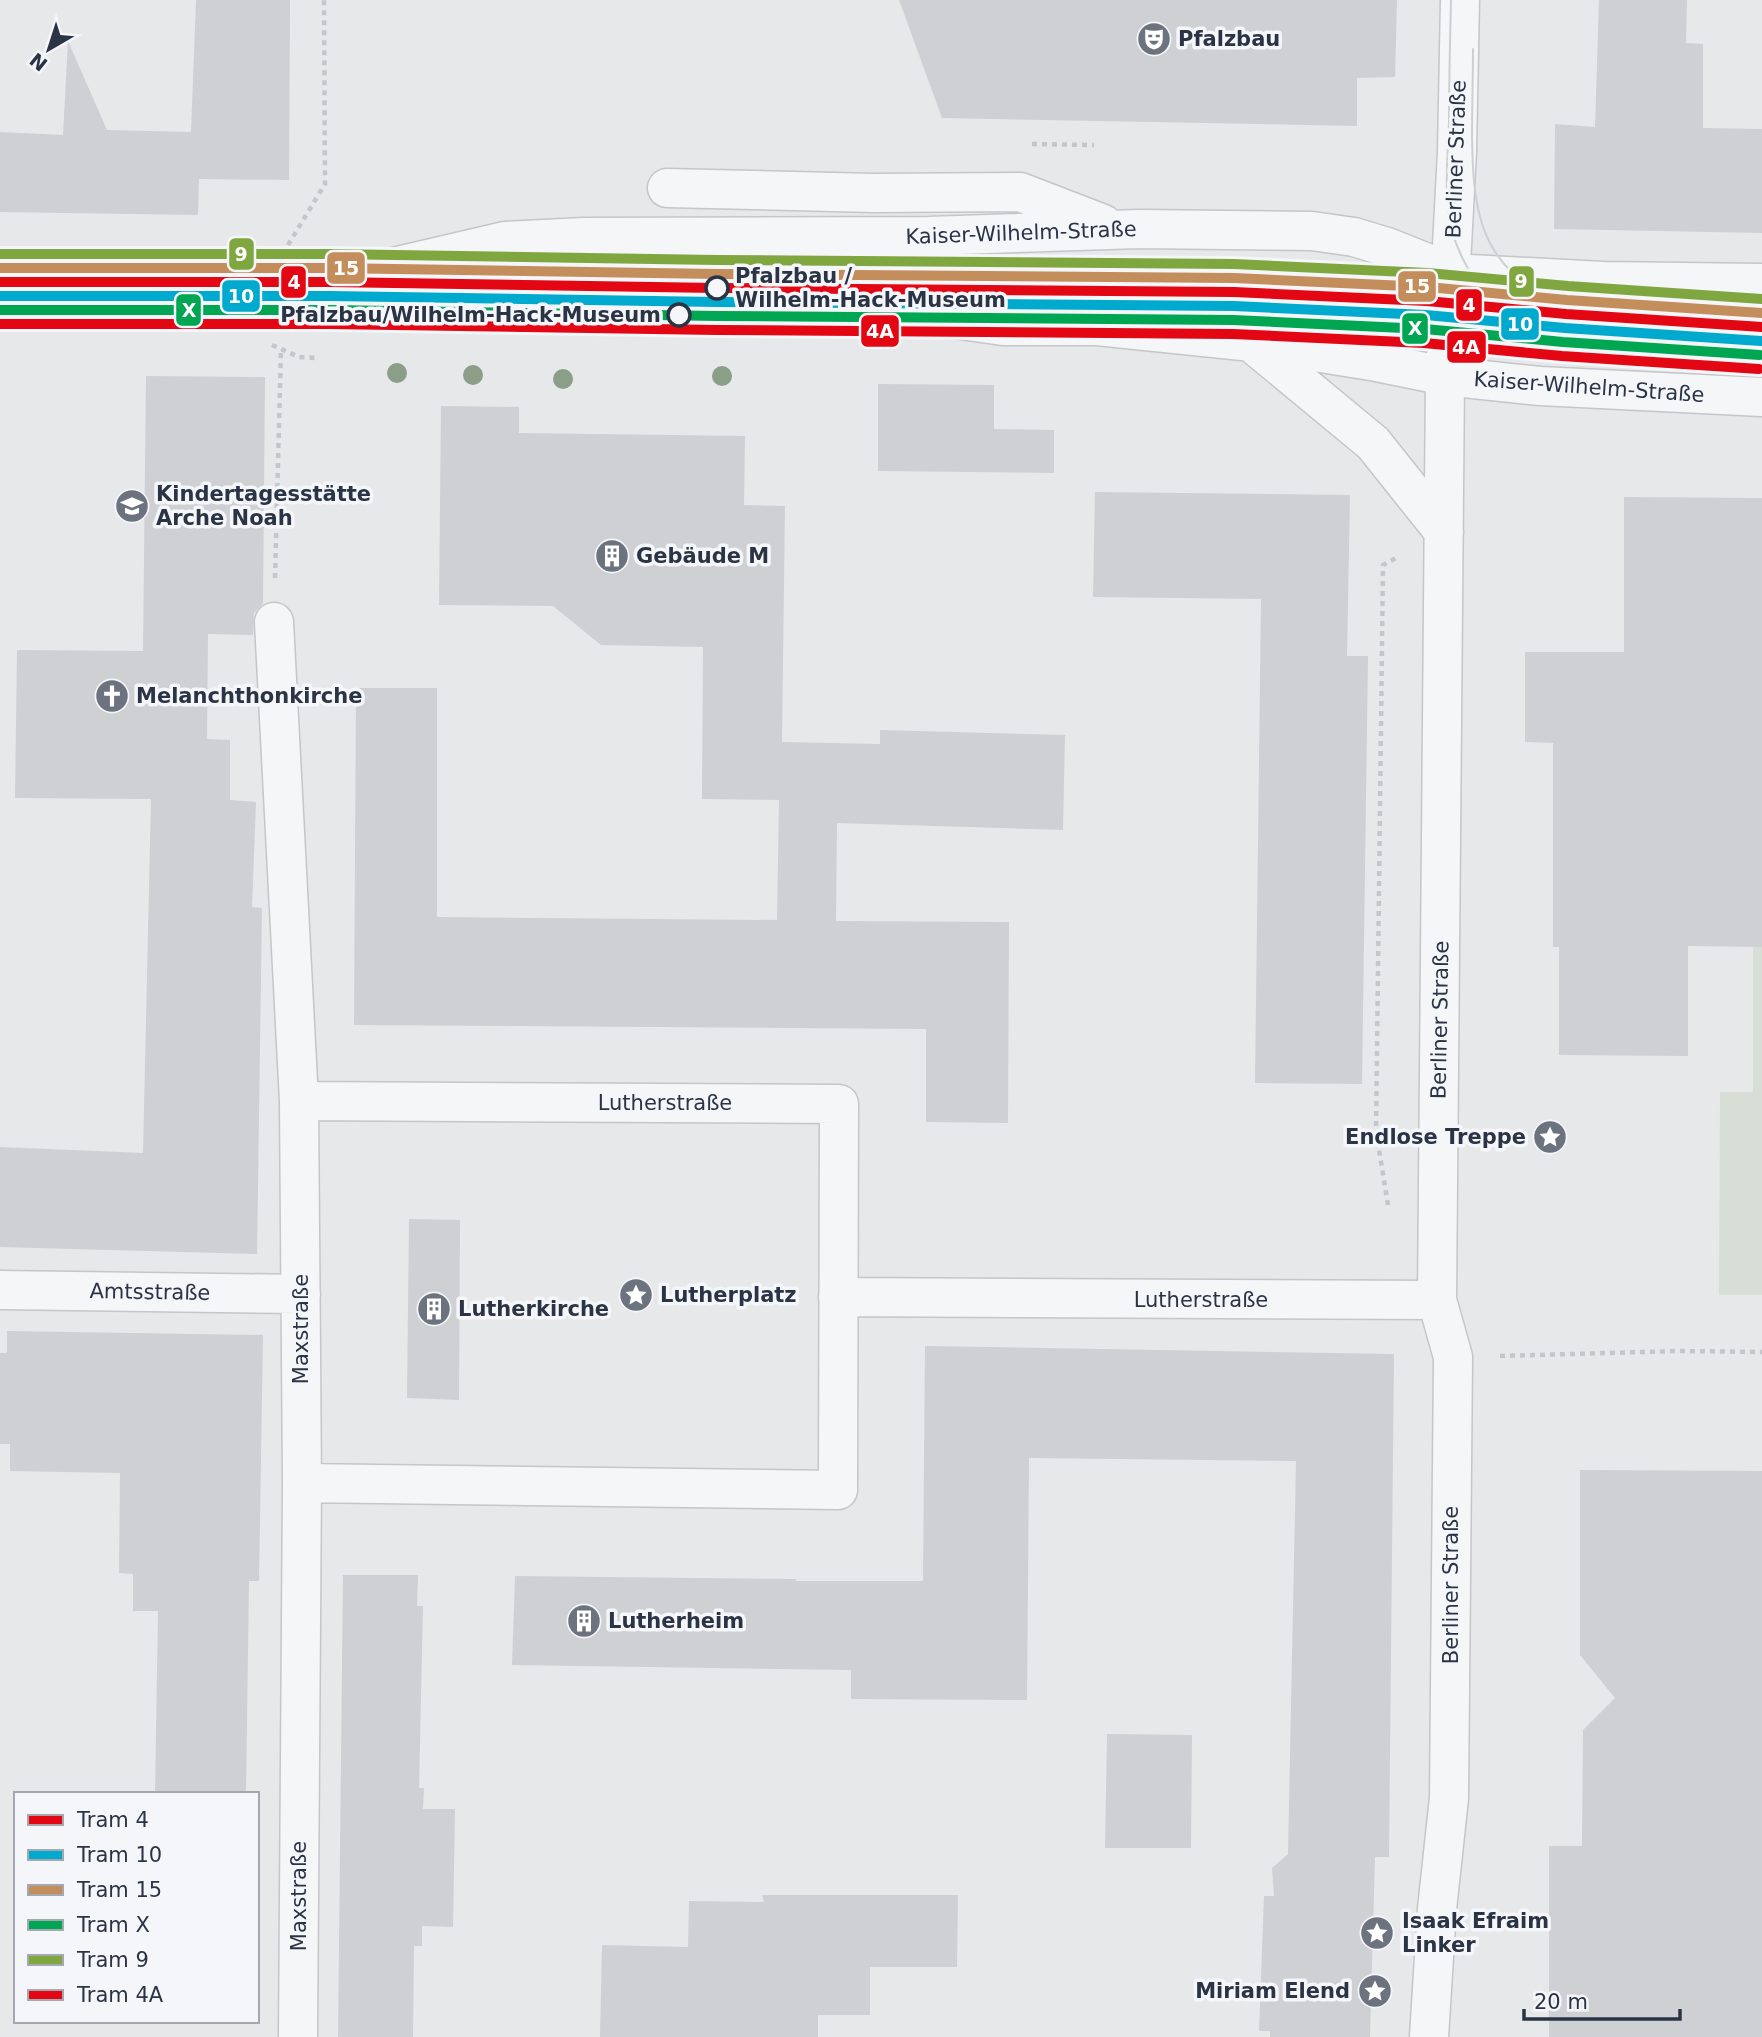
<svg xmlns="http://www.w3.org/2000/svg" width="1762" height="2037" font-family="'DejaVu Sans',sans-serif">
<rect width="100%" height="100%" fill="#e6e8ea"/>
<!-- green -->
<path fill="#d6ded6" d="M1753 947H1762V1295H1719L1720 1092H1753Z"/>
<!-- building -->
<path fill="#ced0d3" d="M196 0H290L289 180 199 179 198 215 0 212V132L63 135 68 41 107 130 191 132Z
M899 0H1397L1395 77 1357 78V126L942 118Z
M1599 0H1687L1686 43 1703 44V128L1762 129V233L1554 229 1555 124 1595 127Z
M146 376 265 377 263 603 254 613 253 635 208 634 207 739 230 740V800L256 802 252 907 262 908 257 1254 0 1247V1147L143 1153 151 799 15 798 17 650 143 651Z
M878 384 994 385V429L1054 430V473L878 471Z
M441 406 519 407V433L745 436 744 505 785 506 782 742 880 744V730L1065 735 1063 830 837 823 836 921 1009 922 1008 1123 926 1122V1029L354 1025 356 688H437V917L777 920 779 800 702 799 703 647 601 645 553 606 439 605Z
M1095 492 1350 495 1347 656H1368L1362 1084 1255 1083 1261 599 1093 597Z
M1624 497 1762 498V947L1688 946V1056L1559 1055V947H1553V743L1525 742V652H1624Z
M409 1219 460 1220 459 1400 407 1398Z
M7 1331 263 1335 259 1581H249L246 1794H155L158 1611H133V1574L119 1573 120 1473 10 1471V1444H0V1353H7Z
M925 1346 1394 1354 1389 1857H1375L1370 2037H1270V2031H1259L1264 1896H1274L1272 1868 1288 1854 1296 1461 1029 1458 1027 1700 851 1699V1670L512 1665 515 1576 796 1579V1581H923Z
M1580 1470 1762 1471V2037H1549V1846H1582L1583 1730 1615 1698 1580 1655Z
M343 1575H418L417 1606H423L419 1788H424L423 1809H455L453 1927 422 1926V1946H414L413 2037H338Z
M1107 1734 1192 1735 1191 1848H1105Z
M762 1895H958L957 1967H870V2015H818V2037H600L602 1945 688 1947 689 1901 764 1902Z"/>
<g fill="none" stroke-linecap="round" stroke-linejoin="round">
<!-- minor casing -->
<g stroke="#c4c6c8" stroke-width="41">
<path id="minor" d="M667 188 874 193 1020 192 1103 224
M0 294 281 296 332 311 947 318 1003 326H1097L1252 342 1371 361 1445 376 1540 386 1762 397
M281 296 329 282 505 241 585 237 928 236 1139 229 1312 231 1354 237 1387 247 1452 273 1603 281 1762 283
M1252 343 1373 443 1444 532
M274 622 299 1101 302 1483 298 2037
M299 1101 839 1104 838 1490 302 1483
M0 1290 301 1294
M838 1297 1437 1300
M1429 2037 1437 1909 1449 1798 1453 1357 1437 1300 1445 376 1457 152 1460 0"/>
</g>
<!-- path -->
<path stroke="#c5c6ca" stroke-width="4.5" stroke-dasharray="5 5" stroke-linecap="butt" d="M1032 144 1094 145
M288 245 325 184 324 0
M272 345 299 357 316 358
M275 578 281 349
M1388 1205 1376 1131 1383 565 1396 558
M1500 1356 1679 1351 1762 1352"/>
<!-- minor -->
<use href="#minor" stroke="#f5f6f7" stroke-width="38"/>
<!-- tram -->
<path stroke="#cecfd2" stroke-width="2" d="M1451 0C1450 41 1449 82 1449 123 1448 147 1446 173 1447 197 1449 247 1476 296 1521 320 1549 335 1583 335 1614 337
M1473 49C1473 78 1472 106 1472 135 1473 203 1477 260 1544 295 1554 301 1566 308 1577 311 1598 317 1620 316 1641 318"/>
<!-- tram-1 casing -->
<g stroke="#f4f6f9" stroke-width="16">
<path id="tram-1" d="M0 282H329L717 288 1234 292 1427 301 1566 314 1762 327"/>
</g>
<!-- tram-2 casing -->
<g stroke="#f4f6f9" stroke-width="16">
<path id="tram-2" d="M0 296H329L717 302 1234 306 1426 315 1565 328 1761 341"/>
</g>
<!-- tram-3 casing -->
<g stroke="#f4f6f9" stroke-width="16">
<path id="tram-3" d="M0 268H329L717 274 1234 278 1428 287 1567 300 1762 313"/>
</g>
<!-- tram-4 casing -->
<g stroke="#f4f6f9" stroke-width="16">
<path id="tram-4" d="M0 310H329L717 316 1233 320 1425 329 1563 342 1760 355"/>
</g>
<!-- tram-5 casing -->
<g stroke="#f4f6f9" stroke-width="16">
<path id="tram-5" d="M0 254H329L717 260 1234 264 1428 273 1568 286 1762 299"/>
</g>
<!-- tram-6 casing -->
<g stroke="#f4f6f9" stroke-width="16">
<path id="tram-6" d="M0 324H329L717 330 1233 334 1424 343 1562 356 1759 369"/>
</g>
<!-- tram-1 -->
<use href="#tram-1" stroke="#e30613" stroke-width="10"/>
<!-- tram-2 -->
<use href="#tram-2" stroke="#00a9ce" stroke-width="10"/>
<!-- tram-3 -->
<use href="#tram-3" stroke="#c48d5c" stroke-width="10"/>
<!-- tram-4 -->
<use href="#tram-4" stroke="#00a651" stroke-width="10"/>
<!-- tram-5 -->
<use href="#tram-5" stroke="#80a63f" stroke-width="10"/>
<!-- tram-6 -->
<use href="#tram-6" stroke="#e30613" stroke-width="10"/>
</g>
<!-- trees -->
<g fill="#8a9e88">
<circle cx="397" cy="373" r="10"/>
<circle cx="473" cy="375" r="10"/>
<circle cx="722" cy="376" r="10"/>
<circle cx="563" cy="379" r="10"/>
</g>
<!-- icons -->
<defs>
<g id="theatre-disc" transform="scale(1.75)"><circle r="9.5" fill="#6c737f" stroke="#f4f6f9"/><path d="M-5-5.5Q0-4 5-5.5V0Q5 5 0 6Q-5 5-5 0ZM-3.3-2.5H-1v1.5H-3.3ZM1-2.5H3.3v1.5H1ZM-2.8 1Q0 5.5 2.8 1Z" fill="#fff"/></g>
<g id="school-disc" transform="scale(1.75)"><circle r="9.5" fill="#6c737f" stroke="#f4f6f9"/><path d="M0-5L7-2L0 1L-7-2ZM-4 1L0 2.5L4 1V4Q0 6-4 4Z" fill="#fff"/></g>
<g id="building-disc" transform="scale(1.75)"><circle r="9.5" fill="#6c737f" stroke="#f4f6f9"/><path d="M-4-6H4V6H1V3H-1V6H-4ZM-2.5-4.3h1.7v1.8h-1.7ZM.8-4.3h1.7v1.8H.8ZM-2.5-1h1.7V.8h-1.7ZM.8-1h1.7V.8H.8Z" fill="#fff"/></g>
<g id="church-disc" transform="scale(1.75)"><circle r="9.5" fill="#6c737f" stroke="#f4f6f9"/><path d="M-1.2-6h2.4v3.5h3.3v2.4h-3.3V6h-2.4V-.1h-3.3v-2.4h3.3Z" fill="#fff"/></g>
<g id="sight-disc" transform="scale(1.75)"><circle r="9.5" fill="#6c737f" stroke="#f4f6f9"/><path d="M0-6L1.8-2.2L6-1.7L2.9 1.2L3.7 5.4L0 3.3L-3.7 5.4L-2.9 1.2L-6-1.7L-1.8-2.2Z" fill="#fff"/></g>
</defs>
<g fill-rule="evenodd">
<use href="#theatre-disc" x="1154" y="39"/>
<use href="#school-disc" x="132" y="506"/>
<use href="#building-disc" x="612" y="556"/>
<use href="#church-disc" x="112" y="696"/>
<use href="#sight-disc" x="1550" y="1137"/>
<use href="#sight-disc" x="636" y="1295"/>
<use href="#building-disc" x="434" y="1309"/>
<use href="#building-disc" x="584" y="1621"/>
<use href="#sight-disc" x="1377" y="1933"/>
<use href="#sight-disc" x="1375" y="1991"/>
</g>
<!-- markers -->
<g fill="#f4f6f9" stroke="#2b3445" stroke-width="3.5">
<circle cx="717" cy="288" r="11"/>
<circle cx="679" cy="315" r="11"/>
</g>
<g text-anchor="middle" stroke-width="7" stroke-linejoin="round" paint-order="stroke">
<!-- poi labels -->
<g font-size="21" font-weight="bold" fill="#2b3445" stroke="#f4f6f9" text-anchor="start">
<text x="1178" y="46">Pfalzbau</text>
<text x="156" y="501">Kindertagesstätte<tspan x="156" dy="24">Arche Noah</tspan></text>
<text x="636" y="563">Gebäude M</text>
<text x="136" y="703">Melanchthonkirche</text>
<text x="1526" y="1144" text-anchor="end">Endlose Treppe</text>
<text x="660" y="1302">Lutherplatz</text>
<text x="458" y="1316">Lutherkirche</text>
<text x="608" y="1628">Lutherheim</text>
<text x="1402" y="1928">Isaak Efraim<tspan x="1402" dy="24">Linker</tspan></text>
<text x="1350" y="1998" text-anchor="end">Miriam Elend</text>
</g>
<!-- street labels -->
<g font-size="21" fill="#2b3445" stroke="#f4f6f9">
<text transform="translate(1456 159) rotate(-88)" y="7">Berliner Straße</text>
<text transform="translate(1021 233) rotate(-2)" y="7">Kaiser-Wilhelm-Straße</text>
<text transform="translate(1589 387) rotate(4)" y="7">Kaiser-Wilhelm-Straße</text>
<text transform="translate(1440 1020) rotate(-89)" y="7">Berliner Straße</text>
<text x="665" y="1110">Lutherstraße</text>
<text transform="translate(150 1292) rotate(1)" y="7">Amtsstraße</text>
<text x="1201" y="1307">Lutherstraße</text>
<text transform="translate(301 1329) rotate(-90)" y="7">Maxstraße</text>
<text transform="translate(1451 1585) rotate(-90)" y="7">Berliner Straße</text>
<text transform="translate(299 1896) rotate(-90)" y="7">Maxstraße</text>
</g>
<!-- stop labels -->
<g font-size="21" font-weight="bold" fill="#2b3445" stroke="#f4f6f9" text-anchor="start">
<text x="735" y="283">Pfalzbau /<tspan x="735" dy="24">Wilhelm-Hack-Museum</tspan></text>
<text x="661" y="322" text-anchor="end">Pfalzbau/Wilhelm-Hack-Museum</text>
</g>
</g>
<g stroke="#f4f6f9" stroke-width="2.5">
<rect x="228" y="237" width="27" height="34" rx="7" fill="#80a63f"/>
<rect x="326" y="251" width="40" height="34" rx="7" fill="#c48d5c"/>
<rect x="1508" y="265" width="27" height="33" rx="7" fill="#80a63f"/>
<rect x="280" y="265" width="27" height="34" rx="7" fill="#e30613"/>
<rect x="1397" y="270" width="40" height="33" rx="7" fill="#c48d5c"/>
<rect x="221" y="279" width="40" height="34" rx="7" fill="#00a9ce"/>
<rect x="1455" y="288" width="28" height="34" rx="7" fill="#e30613"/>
<rect x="175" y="293" width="27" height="34" rx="7" fill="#00a651"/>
<rect x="1500" y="307" width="40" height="34" rx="7" fill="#00a9ce"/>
<rect x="1401" y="312" width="28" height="33" rx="7" fill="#00a651"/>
<rect x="860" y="314" width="40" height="34" rx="7" fill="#e30613"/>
<rect x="1446" y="330" width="41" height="34" rx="7" fill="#e30613"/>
</g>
<g font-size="19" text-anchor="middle" font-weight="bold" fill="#fff">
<text x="241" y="261">9</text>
<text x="346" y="275">15</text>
<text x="1521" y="288">9</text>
<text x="294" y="289">4</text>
<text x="1417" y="293">15</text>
<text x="241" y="303">10</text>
<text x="1469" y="312">4</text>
<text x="189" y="317">X</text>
<text x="1520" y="331">10</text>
<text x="1415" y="335">X</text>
<text x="880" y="338">4A</text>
<text x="1466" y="354">4A</text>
</g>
<!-- legend -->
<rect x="14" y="1792" width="245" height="231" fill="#f4f6f9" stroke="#a4a8b1" stroke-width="2"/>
<rect x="28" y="1815" width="35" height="10" fill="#e30613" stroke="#a4a8b1" stroke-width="2"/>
<text x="77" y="1827" font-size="21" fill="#2b3445">Tram 4</text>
<rect x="28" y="1850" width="35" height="10" fill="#00a9ce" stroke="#a4a8b1" stroke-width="2"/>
<text x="77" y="1862" font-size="21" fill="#2b3445">Tram 10</text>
<rect x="28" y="1885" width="35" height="10" fill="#c48d5c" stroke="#a4a8b1" stroke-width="2"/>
<text x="77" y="1897" font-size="21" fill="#2b3445">Tram 15</text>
<rect x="28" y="1920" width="35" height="10" fill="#00a651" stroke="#a4a8b1" stroke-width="2"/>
<text x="77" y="1932" font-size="21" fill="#2b3445">Tram X</text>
<rect x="28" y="1955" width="35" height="10" fill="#80a63f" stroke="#a4a8b1" stroke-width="2"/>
<text x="77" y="1967" font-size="21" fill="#2b3445">Tram 9</text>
<rect x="28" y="1990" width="35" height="10" fill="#e30613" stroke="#a4a8b1" stroke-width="2"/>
<text x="77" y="2002" font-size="21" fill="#2b3445">Tram 4A</text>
<!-- north arrow -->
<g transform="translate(49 49) rotate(219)" stroke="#f4f6f9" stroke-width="5" paint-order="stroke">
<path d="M0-5L12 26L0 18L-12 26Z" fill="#2b3445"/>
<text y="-10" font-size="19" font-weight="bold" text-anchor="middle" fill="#2b3445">N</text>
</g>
<!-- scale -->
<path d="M1524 2009v10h156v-10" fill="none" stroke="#2b3445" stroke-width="3.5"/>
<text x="1534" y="2009" font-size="21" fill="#2b3445" stroke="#f4f6f9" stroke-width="5" paint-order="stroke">20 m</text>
</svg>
